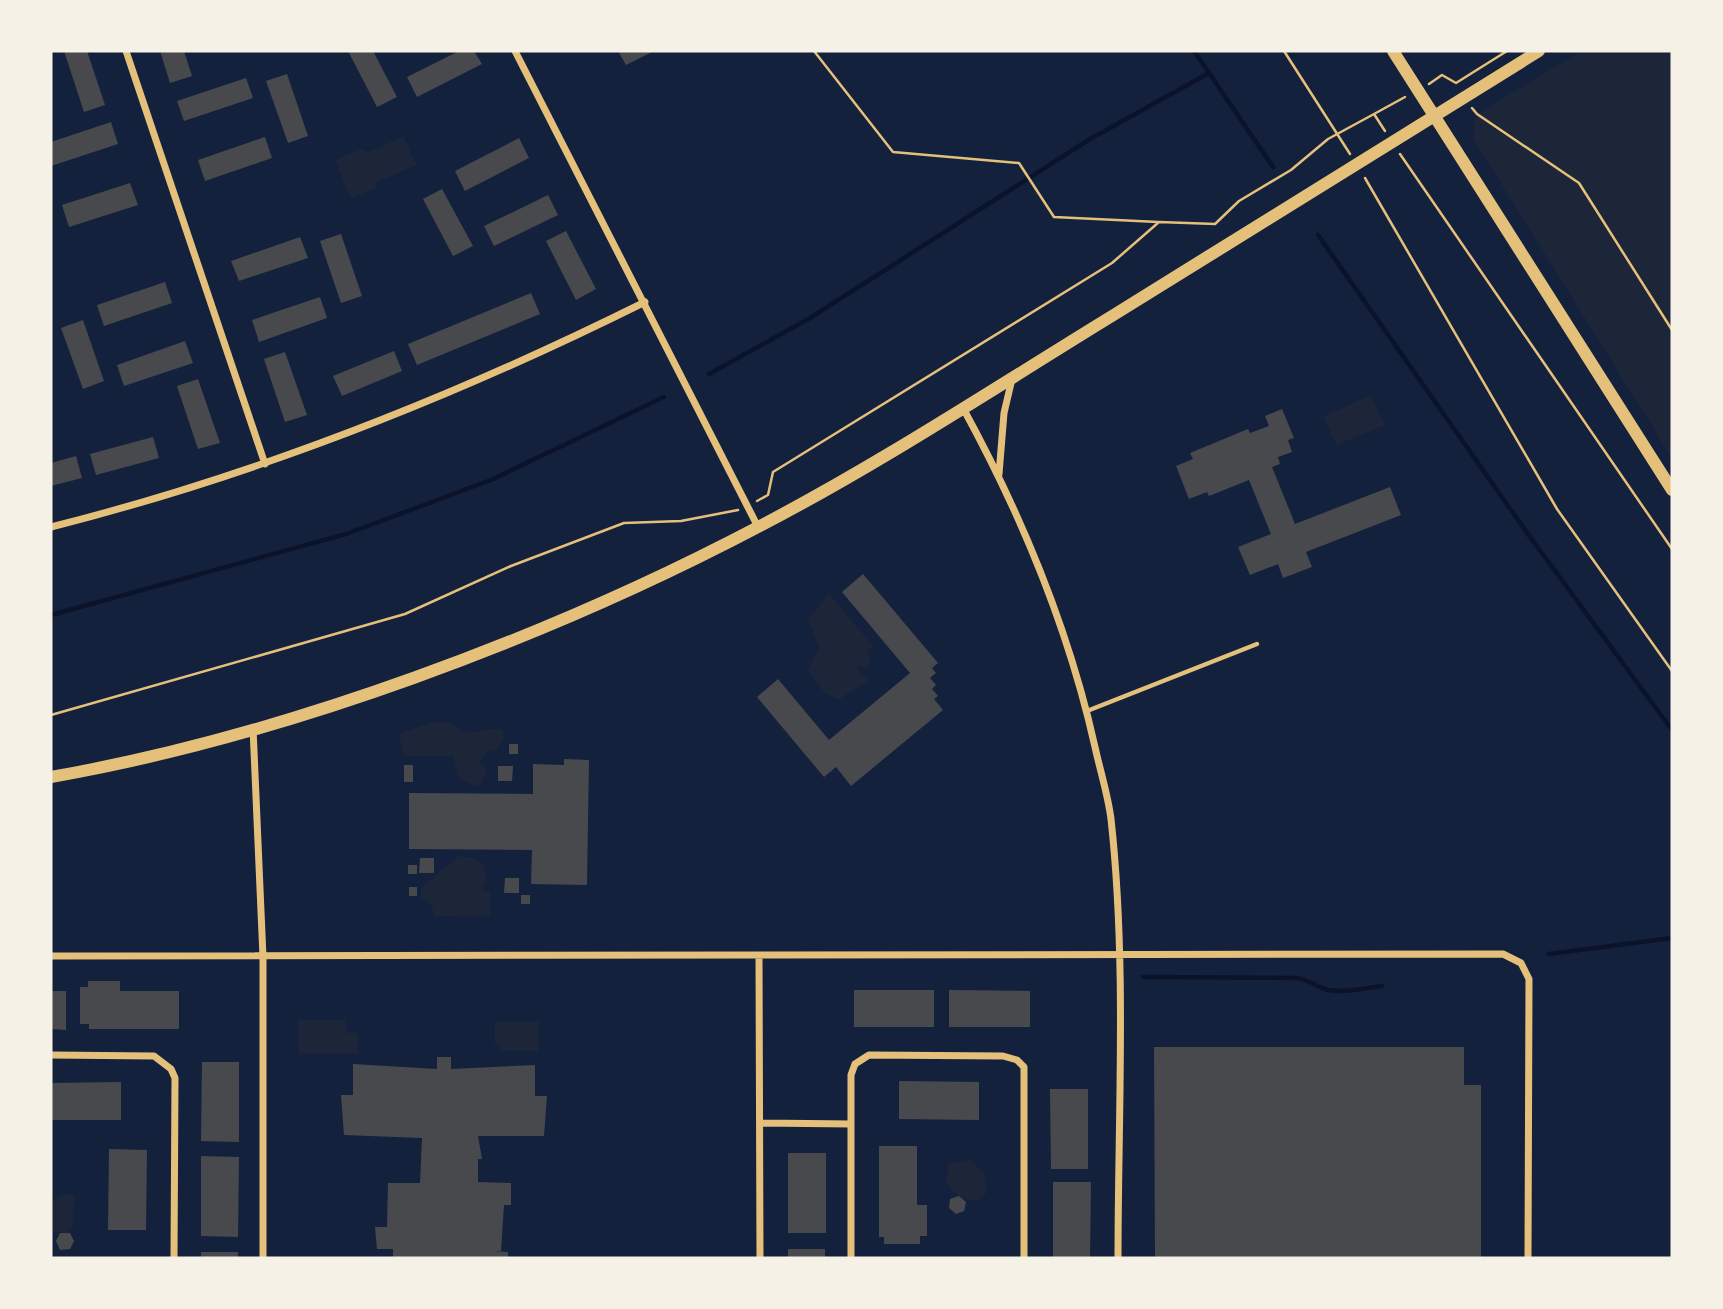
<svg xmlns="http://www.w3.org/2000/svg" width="1723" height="1309" font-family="Overpass,sans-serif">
<rect width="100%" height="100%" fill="#14213d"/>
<!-- green -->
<path fill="#1d2539" d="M1581 51H1672V458L1474 140V121L1481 112Z
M403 137 417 165 375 183 376 188 351 198 335 160 362 149 368 152Z
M1371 395 1385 425 1337 445 1323 417Z
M829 594 874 647 868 650 870 663 867 667H858L859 672 869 677 866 682 838 700 824 692 808 670 819 647 808 620Z
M431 723H453C473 742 481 725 502 730L505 738 494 752 488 750 479 762 487 768 482 783 476 786 459 779 453 756H404L399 734Z
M458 856 474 858 484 866 486 881 482 891 490 892V917L434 916 432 906 421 897V888Z
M298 1020H345L347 1033H358V1054L299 1053Z
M495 1022H539L538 1051H499V1044H495Z
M969 1160 985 1174 987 1192 978 1201C962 1200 953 1194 946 1181L949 1163Z
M67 1194 75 1196 72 1228 66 1233 51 1231V1200Z"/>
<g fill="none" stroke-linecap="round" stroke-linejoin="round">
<!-- stream -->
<path stroke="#0b132b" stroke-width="4.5" d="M1194 51 1273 167
M1318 235 1525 530 1672 730
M709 374 810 318 1090 139 1209 73
M51 615 346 534 491 480 664 397
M1549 954 1672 938
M1143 977 1296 978C1309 979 1316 987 1328 990 1345 993 1365 988 1382 986"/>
</g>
<!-- building -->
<path fill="#48494c" d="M64 51H87L105 105 84 112Z
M160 51H184L192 76 170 83Z
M348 51H373L397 97 377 107Z
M459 51H474L482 64 417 97 407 77Z
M618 51H654L626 65Z
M287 74 308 136 288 143 266 81Z
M246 78 253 98 184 121 177 101Z
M111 122 118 144 51 166V142Z
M265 137 272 158 205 181 198 160Z
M519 138 529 158 465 191 455 171Z
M130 183 138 205 69 227 62 205Z
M442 189 473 246 453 256 423 199Z
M548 195 558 215 494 246 484 226Z
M566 231 596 289 576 300 546 241Z
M341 234 362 296 341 303 320 241Z
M300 237 308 258 239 281 231 261Z
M165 282 172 303 104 326 97 305Z
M531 293 540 314 417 365 408 344Z
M320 297 327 318 259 342 252 320Z
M83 320 104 381 83 389 61 328Z
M185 341 193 363 124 386 117 365Z
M394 351 402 371 342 396 333 376Z
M285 352 307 415 285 422 264 359Z
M198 379 220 443 198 449 177 386Z
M1282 409 1294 438 1288 440 1292 452 1278 457 1280 464 1272 467 1295 524 1390 487 1401 515 1306 552 1312 567 1283 578 1278 564 1250 575 1238 547 1271 534 1249 480 1209 496 1207 492 1189 499 1176 466 1193 459 1190 453 1248 429 1250 433 1269 426 1265 416Z
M153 437 159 458 96 475 90 454Z
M76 456 82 478 51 486V463Z
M863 574 938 663 932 668 936 673 930 678 936 685 932 689 938 696 934 699 943 710 851 786 836 767 824 777 757 697 778 679 829 740 910 673 842 592Z
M509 744H518V754H509Z
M564 759 589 760 587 885 531 884 532 850 409 849V793L533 794V764L564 765Z
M404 765H413V782H404Z
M498 766H513L512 781H498Z
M420 858H434V873H419Z
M408 865H417V874H408Z
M505 878H519V893H504Z
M409 887H417V896H409Z
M521 895H530V904H521Z
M88 981H120V991H179V1029H89V1024H80V987H88Z
M854 990H934V1027H854Z
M949 990 1030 991V1027H949Z
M51 991H66V1030L51 1029Z
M1154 1047H1464V1085H1481V1258H1155Z
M437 1057H451V1069L535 1065V1096H547L544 1136H478L482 1159H478V1182L511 1183V1205H504L501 1251H492L508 1252V1258H393V1249H377L375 1227H387L388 1183H420L422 1138 344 1135 341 1095H353V1064L437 1069Z
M202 1062H239V1142L201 1141Z
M899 1081 979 1082V1120L899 1119Z
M121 1082V1120H51V1083Z
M1050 1089H1088V1169H1051Z
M879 1146H917V1205H927V1236H920V1244H884V1237H879Z
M109 1149 147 1150 146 1230H108Z
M788 1153H826V1233H788Z
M201 1156 239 1157 238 1237 201 1236Z
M1053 1182H1091L1090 1258H1053Z
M959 1196 966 1202 964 1211 956 1214 949 1208 950 1199Z
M60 1233H70L74 1241 70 1249 60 1250 56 1241Z
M788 1249H825V1258H788Z
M201 1252H238V1258H201Z"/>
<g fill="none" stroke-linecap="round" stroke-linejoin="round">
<!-- path -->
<path stroke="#e5c07b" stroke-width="2.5" d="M814 51 893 152 1019 163 1054 217 1158 222
M1284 51 1350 154
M1429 84 1442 75 1456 83 1507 51
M1472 108 1477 114 1579 183 1672 330
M1385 131 1374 114 1405 97
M1400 154 1672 549
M1365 178 1557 509 1672 671
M757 501 768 495 773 472 1112 263 1159 222 1215 224 1239 201 1291 170 1328 139 1374 114
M51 715 405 614 511 566 624 523 681 521 738 510"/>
<!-- service -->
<path stroke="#e5c07b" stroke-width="4.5" d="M1087 711 1257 644"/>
<!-- minor -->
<path stroke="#e5c07b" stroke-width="7" d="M126 51 265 464
M515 51 758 527
M963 408C1022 516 1068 626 1095 747 1100 770 1108 795 1111 819 1127 964 1118 1113 1118 1258
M999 474 1004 413 1012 379
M51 527C257 475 454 397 645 302
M253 728 263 957V1258
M51 956 1503 954 1521 963 1529 979 1528 1258
M759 956 760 1258
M51 1055 154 1056 171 1069 175 1078 174 1258
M760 1123 851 1124
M851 1258V1075L855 1064 869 1055 1003 1056 1017 1060 1024 1067V1258"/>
<!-- tertiary -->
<path stroke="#e5c07b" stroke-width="12" d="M1393 51 1672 490
M51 777C285 736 549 637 760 526 881 463 996 387 1112 316 1255 228 1397 139 1539 51"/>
</g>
<!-- border -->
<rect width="1723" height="1309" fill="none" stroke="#f6f1e7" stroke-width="105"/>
</svg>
